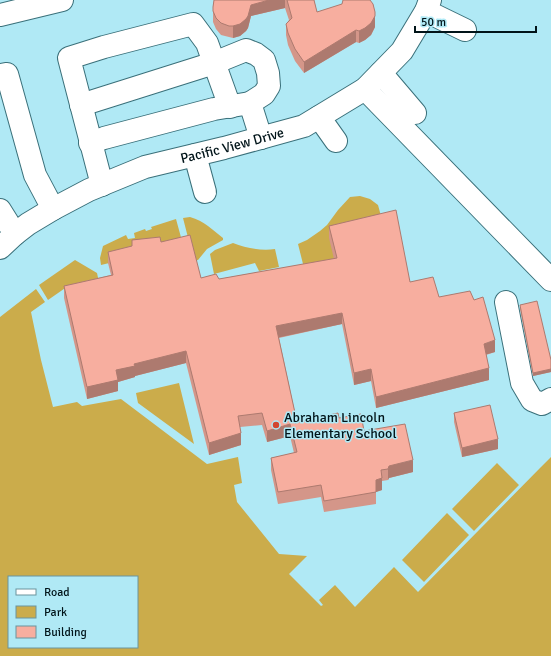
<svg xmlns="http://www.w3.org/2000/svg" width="551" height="656" font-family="Signika,sans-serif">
<rect width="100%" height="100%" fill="#b0e9f5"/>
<!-- green -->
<path fill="#cbac4b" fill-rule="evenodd" d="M360 196 370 199 378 205 381 216 335 263 305 272 298 244 307 240 320 231 327 225 338 210 350 197Z
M190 217C204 221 213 230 223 238V240L207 249 198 260 194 261 183 218Z
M176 219 182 241 130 258 101 265 100 258 103 246 126 235 128 239 135 238 134 233 145 229 146 231 152 229 151 227Z
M233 243C246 248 261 251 275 249L279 267 259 271 255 263 214 274 210 254 215 250Z
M75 260 97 273 100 287 77 292 71 284 48 300 39 285Z
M36 289 45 302 31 312 41 360 53 407 77 402 82 406 121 399 207 464 238 457 242 483 234 485 237 502 279 554 307 556 289 574 321 606 323 605 319 600 335 585 355 607 394 567 418 592 541 467 551 457V656H0V317ZM9 577H137V647H9Z
M179 383 194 444 138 403 136 393Z
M497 463 519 485 474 531 452 509Z
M447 513 469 535 424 582 402 560Z"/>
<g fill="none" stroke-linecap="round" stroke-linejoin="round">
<!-- minor casing -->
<g stroke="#3a707a" stroke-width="24">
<g id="minor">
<path d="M426 11 465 30"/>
<path d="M0 15 62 0"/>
<path d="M381 73 415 113"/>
<path d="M0 75 7 74 35 175 53 209"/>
<path d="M365 89 551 280"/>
<path d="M81 105 214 63 246 50 256 54 264 60 268 73 269 86 264 94 250 103"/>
<path d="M319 117 336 141"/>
<path d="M90 143 104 138 214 109 250 103 261 138"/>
<path d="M195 155 205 192"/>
<path d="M102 185 69 58 104 47 193 24 207 43 230 107"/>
<path d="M0 210 15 234"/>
<path id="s1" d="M0 248 15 234 28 224 53 209 89 190 145 167 224 148 304 126 365 89 402 51 426 11 430 0"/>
<path d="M506 302 522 383 532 400 542 404 551 399"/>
</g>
</g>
<!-- minor -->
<use href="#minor" stroke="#fff" stroke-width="22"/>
</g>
<!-- wall -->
<path fill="#d49689" d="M214 0H314L317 12 375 27 371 35 365 40 359 43 356 42 304 73 295 61 288 45 286 35V24L289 20 285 8 251 16 248 28 246 31 240 36 233 38 221 35 216 29 213 22V7Z
M329 226 410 282 439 297 495 352 486 355 489 380 376 408 371 381 354 385 342 324 279 338 297 422 339 418 364 431 413 472 389 478 388 480 382 481V490L376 492V504L324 512 321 497 278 504 271 470V458L294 453 290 436 267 442 262 425 240 427 241 445 209 455 186 363 135 376V377L118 382V391L87 399 64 298V286L111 275 108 263V252L161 242 201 278 219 279 334 259 329 238Z
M520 305 551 360V372L533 376 520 309Z
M454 413 498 449 462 457 454 422Z"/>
<!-- shaded-wall -->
<path fill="#ad7a6f" d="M269 0H285V8L251 16 248 28 246 31 240 36 233 38V26L251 5Z
M375 12V27L371 35 365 40 359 43V31Z
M356 30V42L304 73V62Z
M342 313V324L276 338V326Z
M495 340V352L484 355V344Z
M186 351V363L135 376V377L118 382V391L87 399V387L116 370 134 364Z
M489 368V380L376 408V397Z
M371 369V381L354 385V373Z
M551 369V372L533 376V373Z
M290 424V436L267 442V431Z
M241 433V445L209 455V443Z
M498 439V449L462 457V448Z
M413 460V472L389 478 388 480V469L389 466Z
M382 478V490L376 492V504V480Z"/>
<!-- building -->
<path fill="#f7ae9f" stroke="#ad7a6f" d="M214 0H269L251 5 248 16 246 19 240 24 233 26H229L221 23 216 18 213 11V7Z
M287 0H314L317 12 342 4 343 0H370L373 4 375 12V16L371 23 365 28 359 31 356 30 304 62 295 49 288 33 286 24 292 18Z
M396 210 410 282 433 277 439 297 470 291 474 300 483 297 495 340 484 344 489 368 376 397 371 369 354 373 342 313 276 326 297 422 295 423 338 413 339 418 361 414 364 431 405 424 413 460 389 466 388 469 381 470 382 478 376 480V492L324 501 321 485 278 492 271 458 297 452 290 424 267 431 262 413 238 416 241 433 209 443 186 351 134 364 135 366 116 370 118 380 87 387 64 286 113 275 108 252 132 246V240L160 237 161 242 190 235 201 278 216 274 219 279 337 258 329 226Z
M537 301 551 360V369L533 373 520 305Z
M490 405 498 439 462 448 454 413Z"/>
<!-- markers -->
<circle fill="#d24630" stroke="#b0e9f5" stroke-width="1.5" cx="276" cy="425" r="4"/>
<g text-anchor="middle" stroke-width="3" stroke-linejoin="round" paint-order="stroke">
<!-- street labels -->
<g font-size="14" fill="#011419" stroke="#b0e9f5">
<text dy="5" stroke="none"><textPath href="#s1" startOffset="257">Pacific View Drive</textPath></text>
</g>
<!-- poi labels -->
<g font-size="14" fill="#011419" stroke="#b0e9f5" text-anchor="start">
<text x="284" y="422">Abraham Lincoln<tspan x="284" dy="16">Elementary School</tspan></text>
</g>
</g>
<!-- legend -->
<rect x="8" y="576" width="130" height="72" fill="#b0e9f5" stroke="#6a949d"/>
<rect x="16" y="589" width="20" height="6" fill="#ffffff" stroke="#6a949d"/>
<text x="44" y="596" font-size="12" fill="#011419">Road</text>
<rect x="16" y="606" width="20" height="12" fill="#cbac4b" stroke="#6a949d"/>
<text x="44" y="616" font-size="12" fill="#011419">Park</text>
<rect x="16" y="626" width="20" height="12" fill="#f7ae9f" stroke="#6a949d"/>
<text x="44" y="636" font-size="12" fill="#011419">Building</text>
<!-- scale -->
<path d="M415 26v6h121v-6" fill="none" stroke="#011419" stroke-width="2"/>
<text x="421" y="26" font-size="12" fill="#011419" stroke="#b0e9f5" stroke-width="3" paint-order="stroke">50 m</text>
</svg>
